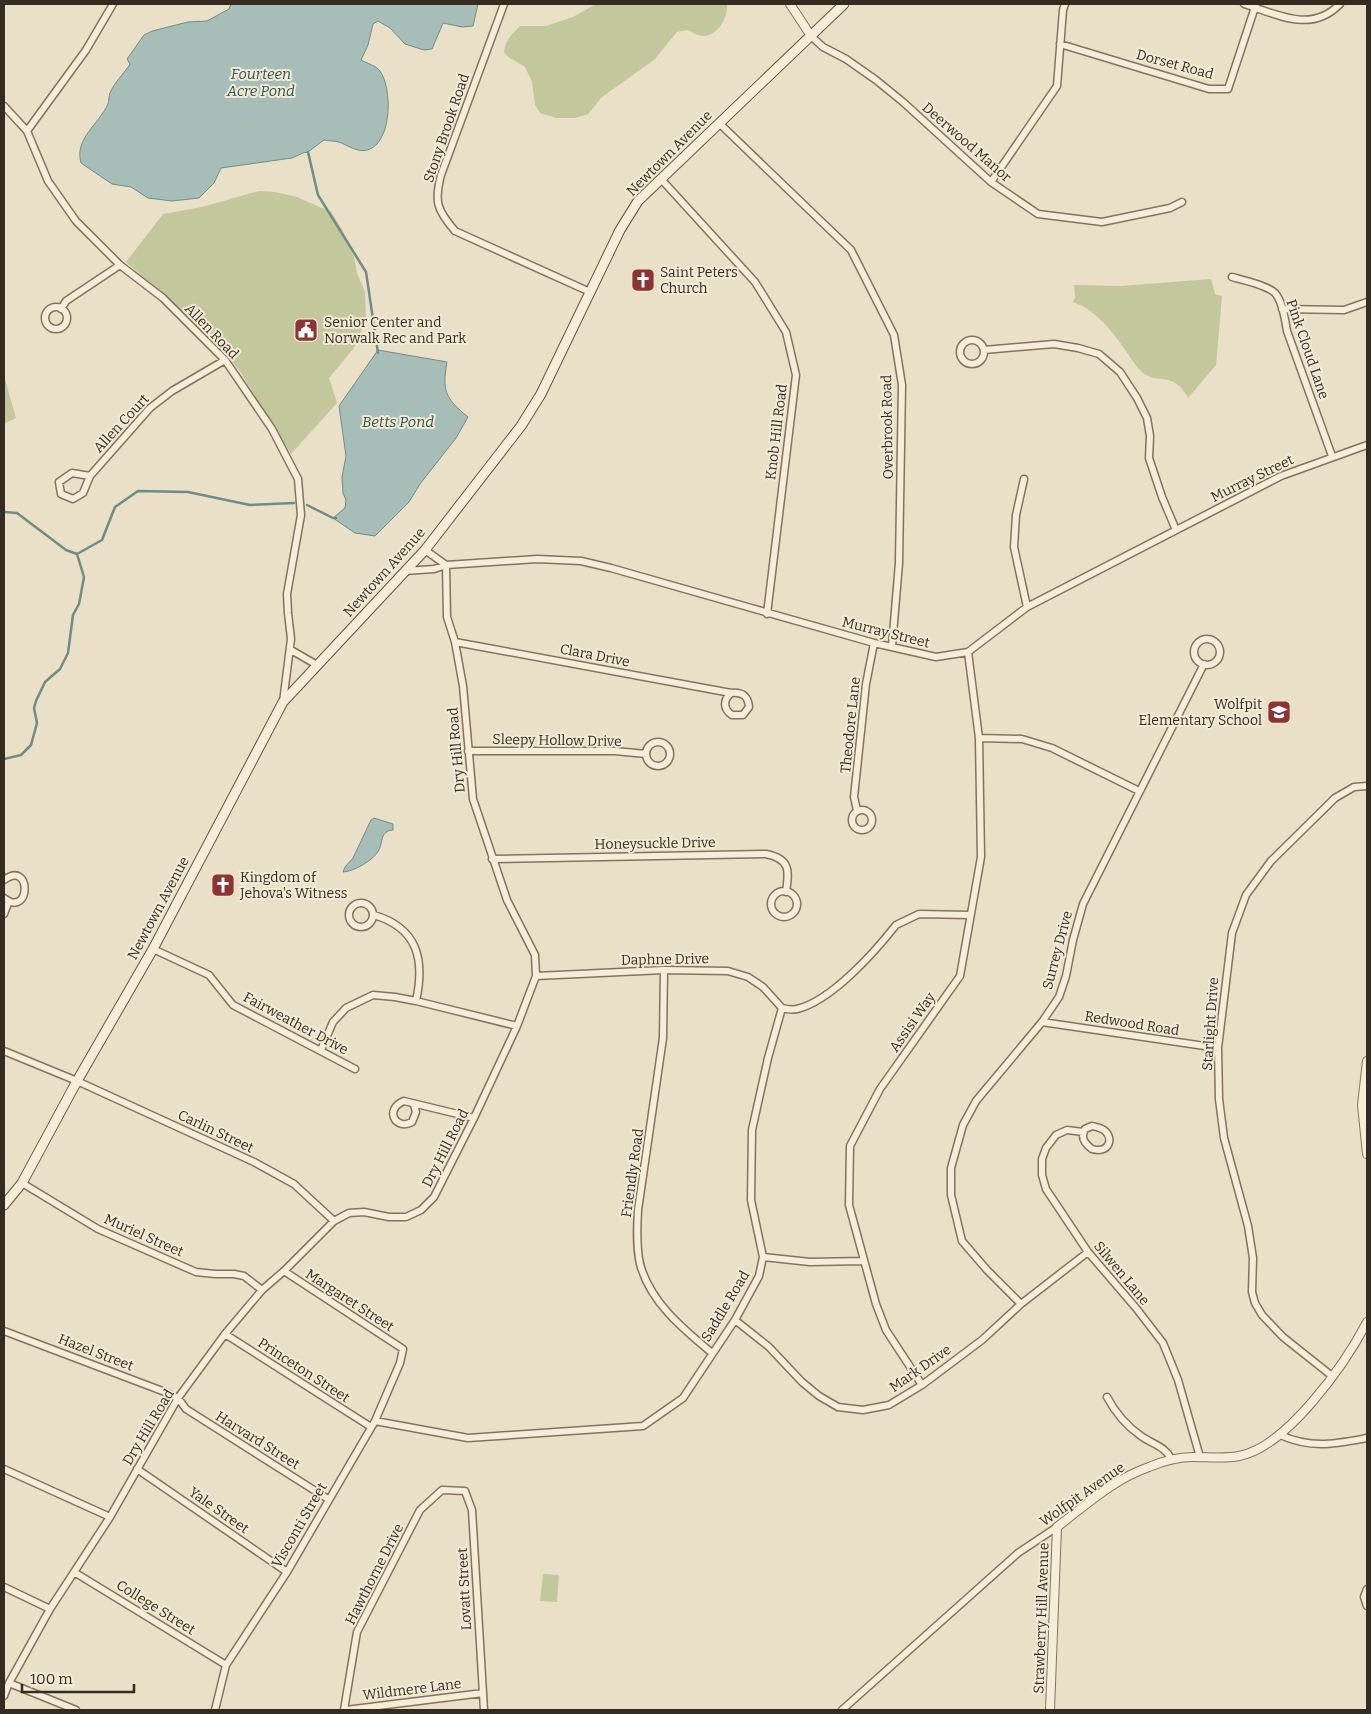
<svg xmlns="http://www.w3.org/2000/svg" width="1371" height="1714" font-family="Bitter,serif">
<rect width="100%" height="100%" fill="#eae0c7"/>
<!-- green -->
<path fill="#c2c89b" d="M596 4H727C729 18 715 41 698 35 694 34 691 31 687 30L677 32 654 60 602 97 588 114 575 118H556L540 113 535 105 532 82 525 67 508 57 504 52C505 40 512 34 520 26H546L573 17Z
M259 191 275 192 297 197 331 212 342 229 354 257 357 273 365 292 366 320 354 348 329 378 337 403 291 454 239 370 215 341 126 262 163 214 202 207Z
M1211 279 1215 294 1222 296 1216 365 1188 398C1173 370 1158 385 1143 373 1136 367 1131 358 1126 351 1113 332 1096 310 1073 302L1075 297 1074 285 1120 286Z
M4 376 16 418 4 424Z
M543 1574 559 1575 557 1602 540 1601Z"/>
<!-- water -->
<path fill="#a7beb8" stroke="#6f8c85" d="M231 4H478L473 26 462 27 443 23 432 49 424 50 405 44 390 28 378 21 373 24 368 45 361 60C366 63 377 66 380 71 392 88 392 136 372 148 360 155 350 146 339 142 335 141 329 141 324 140L308 152 303 153 292 158 221 168 214 183 199 198 172 201 148 198 131 187 112 184 81 163C74 139 99 124 108 104 109 101 109 96 110 93 115 81 124 74 130 64L127 59 144 35 152 31 188 22 207 21 229 9Z
M378 350 447 362C442 391 445 398 468 417L456 438 420 484 409 502 375 536 355 533 333 518 345 508 346 500 343 493 342 477 346 456 339 406Z
M374 818 393 824V830C380 831 383 842 379 850 374 860 353 872 343 872L345 867 353 858 371 820Z"/>
<g fill="none" stroke-linecap="round" stroke-linejoin="round">
<!-- stream -->
<path stroke="#6f8c85" stroke-width="2.5" d="M308 152 318 195 366 272 378 353
M307 505 333 518H336
M4 512 17 513 66 550 77 554
M77 554 102 540 115 507 138 491 188 492 250 505 294 503
M4 759 21 755 31 745 37 723 34 708 36 701 45 682 60 669 68 653 73 615 79 604 84 577 77 554"/>
<!-- minor casing -->
<g stroke="#84725e" stroke-width="9">
<path id="minor" d="M504 4 441 175C434 202 437 210 455 231L590 292
M1244 4C1277 14 1311 34 1340 4
M811 36 823 47 846 59 876 80 903 102 991 182 1038 214 1102 222 1170 208 1182 202
M1060 44 1209 89H1228L1256 4
M4 106 27 131 48 181 76 221 120 265 163 298 225 360 272 429 298 479 301 515 287 594 288 613 291 639 283 702
M719 123 851 250 894 335 902 385 899 563 892 646
M27 131 86 50 113 4
M661 179 755 282 786 332 796 375 767 614
M991 182 1057 86 1063 10 1065 4
M1232 277C1243 280 1267 285 1275 293 1283 302 1285 320 1287 331L1332 456
M45 318a11 11 0 1 1 22 0a11 11 0 1 1-22 0Z
M61 309 66 301 120 265
M1282 309 1344 310 1367 302
M960 352a12 12 0 1 1 24 0a12 12 0 1 1-24 0Z
M984 350 1054 344 1078 348 1099 354 1120 372 1137 398 1147 418 1150 436 1149 458 1162 497 1176 530
M90 476 83 493 73 499 61 494 59 482 72 473 90 476 150 408 172 391 225 360
M1024 479 1016 515 1014 547 1027 607
M425 550 446 565 537 559 581 561 611 568 874 643 936 657 968 652 1027 607 1281 476 1367 445
M1194 652a13 13 0 1 1 26 0a13 13 0 1 1-26 0Z
M455 642 731 693C743 692 748 696 749 707L743 715H732C723 709 723 700 731 693
M291 650 317 665
M979 738 1022 739 1052 748 1139 791
M646 754a12 12 0 1 1 24 0a12 12 0 1 1-24 0Z
M468 751H615L646 754
M852 820a10 10 0 1 1 20 0a10 10 0 1 1-20 0Z
M857 810 854 797 866 684 874 643
M492 859 766 854C791 859 789 871 786 892
M4 880C32 859 31 919 4 898
M771 904a13 13 0 1 1 26 0a13 13 0 1 1-26 0Z
M349 915a12 12 0 1 1 24 0a12 12 0 1 1-24 0Z
M4 914 9 901
M374 915C418 928 425 960 416 1001
M153 949 209 975 233 1005 355 1069
M664 970 663 1038 638 1210C637 1227 636 1246 640 1264 650 1302 683 1329 712 1353
M536 976 664 970 728 971 748 977 763 987 782 1008
M782 1008C786 1009 792 1010 797 1009 831 1001 874 953 896 925L919 914 969 915
M1042 1022 1218 1048
M321 1050 333 1022 346 1008 373 995 395 997 416 1001 517 1026
M4 1051 77 1081 254 1162 294 1184 334 1221
M414 1105 416 1112 412 1122C395 1131 384 1109 404 1101L474 1118
M1092 1126C1096 1127 1101 1128 1104 1130 1115 1139 1108 1154 1092 1149 1085 1144 1080 1138 1085 1129Z
M1083 1132 1067 1130 1056 1135 1046 1148 1042 1159V1175L1046 1189 1088 1252 1136 1308 1163 1343 1178 1380 1200 1457
M22 1183 98 1229 196 1272 215 1274H234L244 1276 262 1290
M763 1257 810 1262 863 1261
M1021 1304 987 1270 962 1241 951 1195V1168L963 1125 976 1101 1042 1022 1059 997 1066 976 1073 940 1083 904 1204 664
M735 1320 769 1347 802 1382 819 1396 838 1407 863 1410 889 1405 922 1385 982 1340 1021 1304 1088 1252
M4 1331 165 1392 178 1398 186 1409 328 1499
M225 1334 371 1427
M1332 1376 1283 1337 1262 1315 1255 1303 1252 1292 1253 1258 1248 1226 1224 1138 1219 1099 1218 1048 1232 933 1246 895 1271 861 1335 798 1354 787 1367 786
M922 1385 886 1330 876 1304 849 1205 850 1146 880 1089 960 976 981 857 979 738 968 652
M1107 1397C1115 1412 1128 1427 1141 1436 1154 1445 1165 1446 1172 1460
M375 1421 468 1438 643 1426 683 1398 735 1320 759 1276 763 1257 751 1200 752 1130 768 1058 782 1008
M1280 1435C1312 1449 1334 1444 1367 1438
M4 1469 110 1517
M137 1469 287 1572
M74 1572 226 1665
M4 1587 50 1609
M1367 1589 1364 1597 1367 1606
M9 1683 76 1710
M4 1696 9 1683 50 1609 110 1517 178 1398 225 1334 262 1290 284 1271 334 1221 349 1213 364 1212 389 1217H406L421 1210 434 1197 474 1118 517 1026 536 976 535 955 507 900 473 799 463 686 455 642 447 617 446 565 434 569 405 571
M215 1710 226 1665 287 1572 375 1421 400 1363 403 1349 284 1271
M344 1710 357 1632 420 1510 442 1490 465 1491 472 1510 484 1710
M346 1710 483 1693
M842 1710 1018 1553 1057 1527"/>
</g>
<!-- tertiary casing -->
<g stroke="#84725e" stroke-width="10">
<path id="tertiary" d="M790 4 811 36
M1367 1061 1362 1105 1367 1154
M1050 1710 1057 1527C1086 1505 1114 1479 1149 1467 1163 1461 1178 1457 1193 1457 1208 1457 1224 1459 1239 1456 1287 1447 1345 1364 1367 1322"/>
</g>
<!-- secondary casing -->
<g stroke="#665441" stroke-width="11">
<path id="secondary" d="M4 1205 22 1183 77 1081 153 949 283 702 425 550 521 426 541 394 620 230 638 201 844 4"/>
</g>
<!-- minor -->
<use href="#minor" stroke="#f6edd9" stroke-width="6"/>
<!-- tertiary -->
<use href="#tertiary" stroke="#f6edd9" stroke-width="8"/>
<!-- secondary -->
<use href="#secondary" stroke="#f6edd9" stroke-width="9"/>
</g>
<!-- icons -->
<defs>
<g id="church-square" transform="scale(1.25)"><rect x="-9" y="-9" width="18" height="18" rx="4" fill="#8e3334" stroke="#f2ead6"/><path d="M-1.2-6h2.4v3.5h3.3v2.4h-3.3V6h-2.4V-.1h-3.3v-2.4h3.3Z" fill="#fff"/></g>
<g id="civic-square" transform="scale(1.25)"><rect x="-9" y="-9" width="18" height="18" rx="4" fill="#8e3334" stroke="#f2ead6"/><path d="M-.6-6.5H3V-4.5H.6V-3L4-1V1h2V6H-6V1h2V-1L-.6-3ZM-1.2 2.5V6h2.4V2.5Z" fill="#fff"/></g>
<g id="school-square" transform="scale(1.25)"><rect x="-9" y="-9" width="18" height="18" rx="4" fill="#8e3334" stroke="#f2ead6"/><path d="M0-5L7-2L0 1L-7-2ZM-4 1L0 2.5L4 1V4Q0 6-4 4Z" fill="#fff"/></g>
</defs>
<g fill-rule="evenodd">
<use href="#church-square" x="643" y="280"/>
<use href="#civic-square" x="306" y="330"/>
<use href="#school-square" x="1279" y="712"/>
<use href="#church-square" x="223" y="885"/>
</g>
<g text-anchor="middle" stroke-width="4" stroke-linejoin="round" paint-order="stroke">
<!-- street labels -->
<g font-size="14" fill="#362b20" stroke="#f2ead6">
<text transform="translate(1175 64) rotate(15)" y="5">Dorset Road</text>
<text transform="translate(446 128) rotate(-71)" y="5">Stony Brook Road</text>
<text transform="translate(967 142) rotate(41)" y="5">Deerwood Manor</text>
<text transform="translate(669 153) rotate(-45)" y="5">Newtown Avenue</text>
<text transform="translate(212 331) rotate(46)" y="5">Allen Road</text>
<text transform="translate(1308 349) rotate(71)" y="5">Pink Cloud Lane</text>
<text transform="translate(121 423) rotate(-47)" y="5">Allen Court</text>
<text transform="translate(887 427) rotate(-91)" y="5">Overbrook Road</text>
<text transform="translate(776 432) rotate(-83)" y="5">Knob Hill Road</text>
<text transform="translate(1252 478) rotate(-26)" y="5">Murray Street</text>
<text transform="translate(384 572) rotate(-48)" y="5">Newtown Avenue</text>
<text transform="translate(886 632) rotate(14)" y="5">Murray Street</text>
<text transform="translate(595 655) rotate(11)" y="5">Clara Drive</text>
<text transform="translate(850 725) rotate(-84)" y="5">Theodore Lane</text>
<text transform="translate(557 740) rotate(1)" y="5">Sleepy Hollow Drive</text>
<text transform="translate(456 750) rotate(-95)" y="5">Dry Hill Road</text>
<text transform="translate(655 843) rotate(-1)" y="5">Honeysuckle Drive</text>
<text transform="translate(158 908) rotate(-62)" y="5">Newtown Avenue</text>
<text transform="translate(1057 950) rotate(-75)" y="5">Surrey Drive</text>
<text transform="translate(665 959) rotate(-1)" y="5">Daphne Drive</text>
<text transform="translate(912 1022) rotate(-55)" y="5">Assisi Way</text>
<text transform="translate(296 1023) rotate(28)" y="5">Fairweather Drive</text>
<text transform="translate(1132 1023) rotate(9)" y="5">Redwood Road</text>
<text transform="translate(1210 1024) rotate(-86)" y="5">Starlight Drive</text>
<text transform="translate(216 1131) rotate(25)" y="5">Carlin Street</text>
<text transform="translate(445 1148) rotate(-63)" y="5">Dry Hill Road</text>
<text transform="translate(632 1173) rotate(-82)" y="5">Friendly Road</text>
<text transform="translate(144 1235) rotate(24)" y="5">Muriel Street</text>
<text transform="translate(1122 1273) rotate(50)" y="5">Silwen Lane</text>
<text transform="translate(350 1300) rotate(33)" y="5">Margaret Street</text>
<text transform="translate(725 1306) rotate(-59)" y="5">Saddle Road</text>
<text transform="translate(96 1352) rotate(21)" y="5">Hazel Street</text>
<text transform="translate(920 1368) rotate(-35)" y="5">Mark Drive</text>
<text transform="translate(304 1370) rotate(33)" y="5">Princeton Street</text>
<text transform="translate(148 1427) rotate(-59)" y="5">Dry Hill Road</text>
<text transform="translate(258 1440) rotate(32)" y="5">Harvard Street</text>
<text transform="translate(1082 1494) rotate(-35)" y="5">Wolfpit Avenue</text>
<text transform="translate(219 1510) rotate(35)" y="5">Yale Street</text>
<text transform="translate(299 1525) rotate(-60)" y="5">Visconti Street</text>
<text transform="translate(374 1574) rotate(-63)" y="5">Hawthorne Drive</text>
<text transform="translate(464 1589) rotate(-93)" y="5">Lovatt Street</text>
<text transform="translate(156 1607) rotate(32)" y="5">College Street</text>
<text transform="translate(1041 1618) rotate(-88)" y="5">Strawberry Hill Avenue</text>
<text transform="translate(412 1689) rotate(-7)" y="5">Wildmere Lane</text>
</g>
<!-- poi labels -->
<g font-size="14" fill="#362b20" stroke="#f2ead6" text-anchor="start">
<text x="660" y="277">Saint Peters<tspan x="660" dy="16">Church</tspan></text>
<text x="324" y="327">Senior Center and<tspan x="324" dy="16">Norwalk Rec and Park</tspan></text>
<text x="1262" y="709" text-anchor="end">Wolfpit<tspan x="1262" dy="16">Elementary School</tspan></text>
<text x="240" y="882">Kingdom of<tspan x="240" dy="16">Jehova's Witness</tspan></text>
</g>
<!-- water labels -->
<g font-size="15" font-style="italic" fill="#315452" stroke="#f2ead6">
<text x="261" y="79">Fourteen<tspan x="261" dy="17">Acre Pond</tspan></text>
<text x="398" y="427">Betts Pond</text>
</g>
</g>
<!-- border -->
<rect width="1371" height="1714" fill="none" stroke="#362b20" stroke-width="10"/>
<!-- scale -->
<path d="M22 1684v8h112v-8" fill="none" stroke="#362b20" stroke-width="2.5"/>
<text x="30" y="1684" font-size="15" fill="#362b20" stroke="#f2ead6" stroke-width="4" paint-order="stroke">100 m</text>
</svg>
